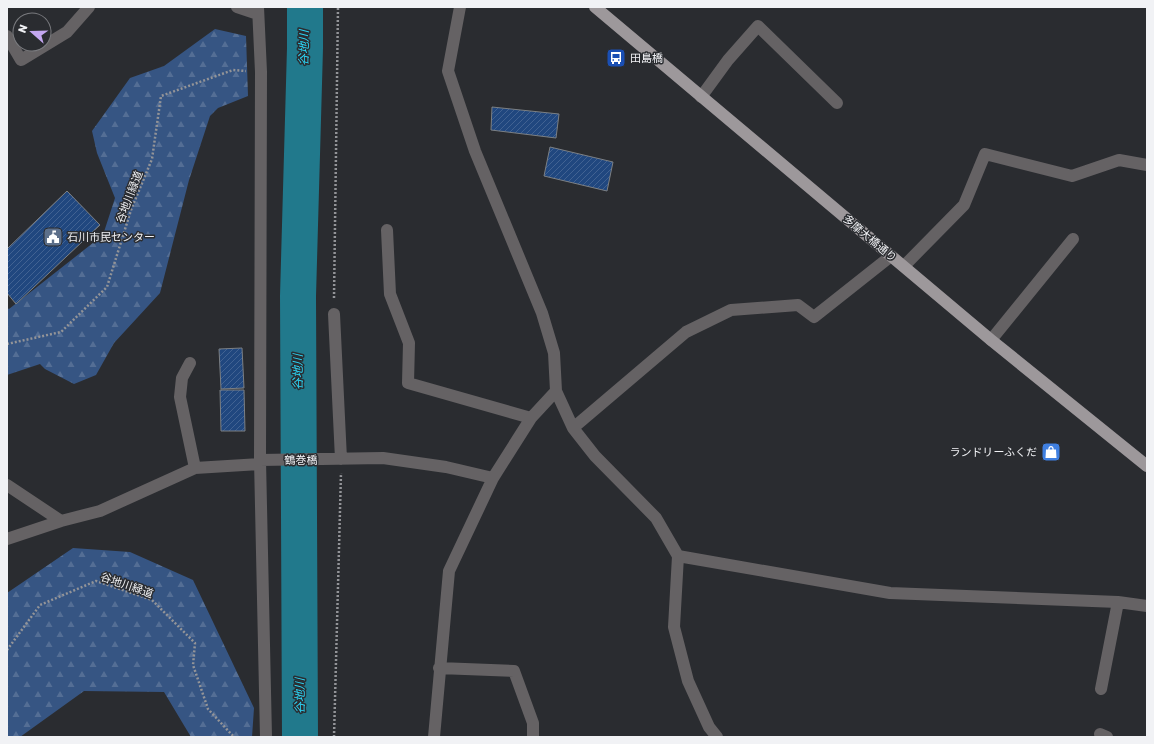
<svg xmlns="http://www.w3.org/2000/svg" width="1154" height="744" font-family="Rubik,'Noto Sans JP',sans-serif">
<defs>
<pattern id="forest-firs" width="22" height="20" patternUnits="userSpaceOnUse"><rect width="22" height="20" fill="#365583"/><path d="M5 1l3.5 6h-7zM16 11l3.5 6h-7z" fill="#546e95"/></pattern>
<pattern id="building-hatch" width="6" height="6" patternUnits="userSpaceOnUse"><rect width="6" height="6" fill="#20477f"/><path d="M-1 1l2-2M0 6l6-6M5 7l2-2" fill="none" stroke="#416292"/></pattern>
</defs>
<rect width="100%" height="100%" fill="#2a2c30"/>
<!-- forest -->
<path fill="url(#forest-firs)" d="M215 29 246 36 248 96 218 108 210 116 189 180 160 293 114 343 96 375 74 384 45 369 40 364 7 375V308L9 309 103 235 115 198 97 153 92 131 130 78 164 66Z
M73 548 130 552 193 580 254 708 252 737H191L164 692 84 691 20 737H7V593Z"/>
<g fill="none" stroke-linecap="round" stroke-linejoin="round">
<!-- river -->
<path stroke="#21798c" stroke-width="36" d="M300 737 298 296 305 48V7"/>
</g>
<!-- building -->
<path fill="url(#building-hatch)" stroke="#7c8084" d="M492 107 559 114 556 138 491 130Z
M550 147 613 162 607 191 544 176Z
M67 191 100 225 16 304 7 293V249Z
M242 348 244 388 221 389 219 349Z
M220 390H244L245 431H221Z"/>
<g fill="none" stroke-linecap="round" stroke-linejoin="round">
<!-- path -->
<path stroke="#939498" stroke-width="2.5" stroke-dasharray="2 2" stroke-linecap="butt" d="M334 298 338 7
M7 344 61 332 107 287 131 210 152 159 161 96 233 70 246 71
M7 650 40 605 96 581 152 600 195 643 193 665 208 709 234 737
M334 737 341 473"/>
<!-- minor -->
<path stroke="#656264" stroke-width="12" d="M237 7 258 14
M258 7 261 72 260 460 266 737
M460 7 448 71 475 151 542 313 554 353 556 391 573 428 595 456 656 518 678 556 674 627 688 681 709 727 717 737
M7 36 21 60 67 32 89 7
M701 97 728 60 758 26 837 103
M387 230 390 294 409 343 408 383 531 418
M904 266 964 205 985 154 1072 176 1119 160 1147 165
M334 314 341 459
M991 340 1073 239
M190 363 182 378 180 397 195 468
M573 428 686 332 731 310 798 305 814 317 891 256
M260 460 383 458 446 467 493 478
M7 485 61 521 100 511 195 468 260 464
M7 539 61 521
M678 556 890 593 1118 602 1147 606
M439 668 514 671 533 723V737
M1101 689 1118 602
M1100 734 1107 737
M434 737 449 571 493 478 531 418 556 391"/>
<!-- major -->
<path stroke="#9d989b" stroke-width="12" d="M595 7 991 340 1147 466"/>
</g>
<!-- icons -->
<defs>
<g id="bus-square" transform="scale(1)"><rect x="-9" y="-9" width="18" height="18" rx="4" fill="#1a4fb4" stroke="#2a2c30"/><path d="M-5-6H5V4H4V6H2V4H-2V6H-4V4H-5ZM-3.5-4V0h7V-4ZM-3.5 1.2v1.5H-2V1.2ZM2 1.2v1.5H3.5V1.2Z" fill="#fff"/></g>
<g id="civic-square" transform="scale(1)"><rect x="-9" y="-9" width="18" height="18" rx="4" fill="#5c6f8a" stroke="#2a2c30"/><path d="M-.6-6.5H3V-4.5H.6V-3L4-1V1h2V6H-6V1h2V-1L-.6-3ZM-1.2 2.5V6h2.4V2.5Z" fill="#fff"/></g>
<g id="shop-square" transform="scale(1)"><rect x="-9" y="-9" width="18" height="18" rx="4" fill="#3f7fe0" stroke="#2a2c30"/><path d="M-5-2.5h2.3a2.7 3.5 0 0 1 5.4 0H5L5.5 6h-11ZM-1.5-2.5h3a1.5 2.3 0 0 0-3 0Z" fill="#fff"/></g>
</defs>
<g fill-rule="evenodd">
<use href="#bus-square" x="616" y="58"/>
<use href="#civic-square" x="53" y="237"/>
<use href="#shop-square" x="1051" y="452"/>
</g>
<g text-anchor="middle" stroke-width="3" stroke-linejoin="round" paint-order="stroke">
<!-- poi labels -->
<g font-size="11" fill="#f1f2f5" stroke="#2a2c30" text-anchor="start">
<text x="630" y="62">田島橋</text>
<text x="67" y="241">石川市民センター</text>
<text x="1037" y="456" text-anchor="end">ランドリーふくだ</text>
</g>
<!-- street labels -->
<g font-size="11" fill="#f1f2f5" stroke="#2a2c30">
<text transform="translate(129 197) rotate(-69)" y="4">谷地川緑道</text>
<text transform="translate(870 238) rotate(40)" y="4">多摩大橋通り</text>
<text x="301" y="464">鶴巻橋</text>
<text transform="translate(127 585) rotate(19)" y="4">谷地川緑道</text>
</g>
<!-- water labels -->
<g font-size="12" font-style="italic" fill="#2bd5f6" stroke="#2a2c30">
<text transform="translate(304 48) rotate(-89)" y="4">谷地川</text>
<text transform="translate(298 372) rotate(-90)" y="4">谷地川</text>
<text transform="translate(300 696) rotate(-90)" y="4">谷地川</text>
</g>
</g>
<!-- border -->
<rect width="1154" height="744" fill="none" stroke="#f1f2f5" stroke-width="16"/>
<!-- north arrow -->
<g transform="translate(32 32) rotate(290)"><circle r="19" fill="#2a2c30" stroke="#7a7b7f"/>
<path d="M0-3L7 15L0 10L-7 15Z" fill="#c4a7f1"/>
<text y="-6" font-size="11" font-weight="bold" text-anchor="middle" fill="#f1f2f5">N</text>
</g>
</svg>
